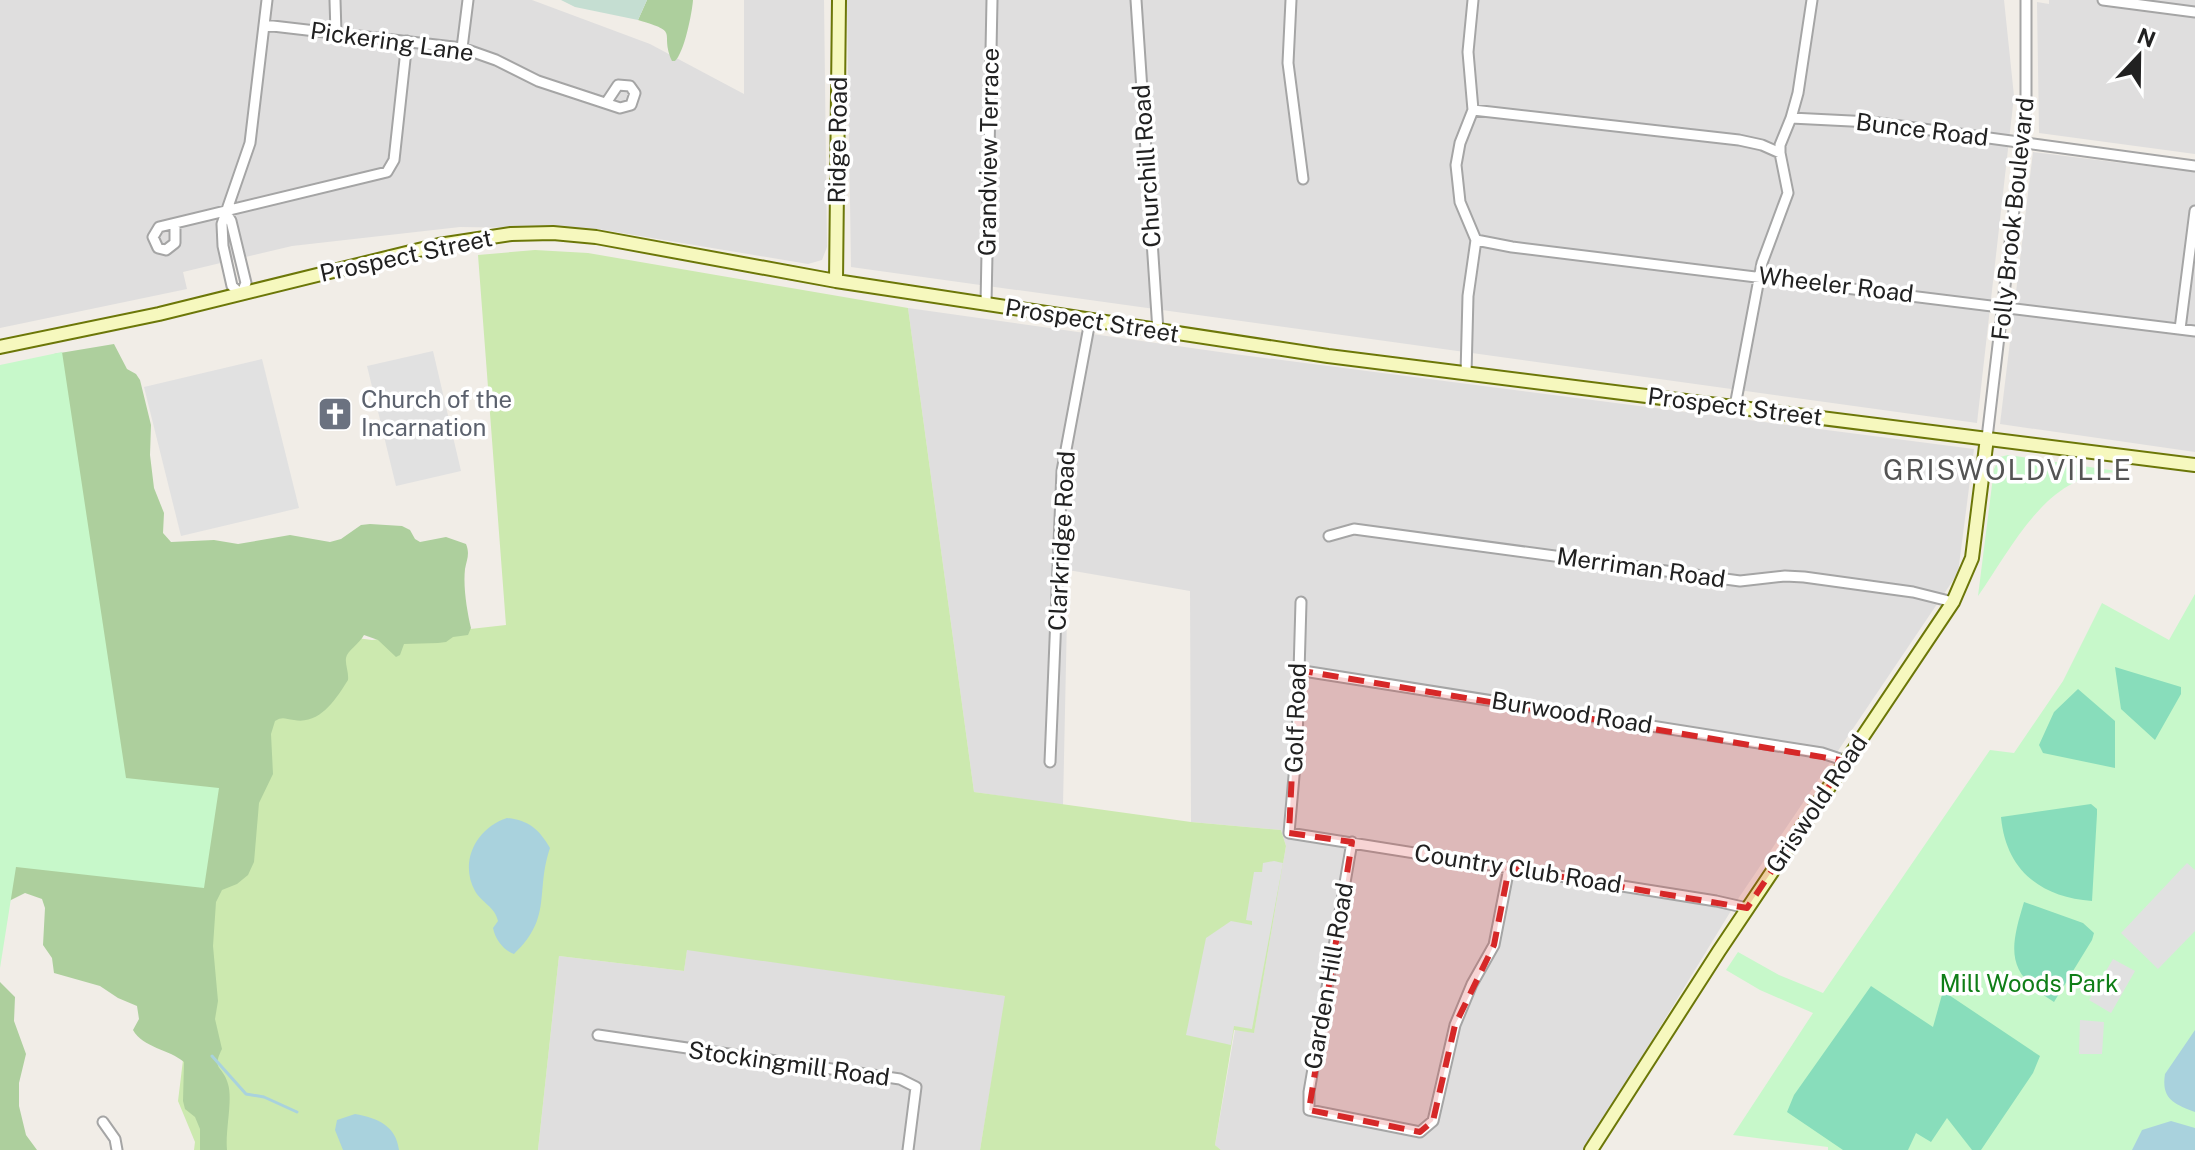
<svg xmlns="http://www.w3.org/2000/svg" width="2195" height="1150" font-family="'Public Sans',sans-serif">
<rect width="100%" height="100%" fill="#f1ede7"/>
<!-- residential -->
<path fill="#dfdede" d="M0 0H532L650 44 744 94V0H824L827 247 822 260 808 264 598 229 460 227 292 246 183 272 187 289 0 328Z
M847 0H2004L2014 96 1977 423 851 267Z
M2049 0H2195V154L2039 133 2037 2 2049 4Z
M2033 152 2195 172V452L2000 424Z
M908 308 1234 354 1974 449 1958 573 1740 896 1585 1150H1221L1215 1145 1235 1030 1254 1032 1286 846 1281 830 1191 822 1190 591 1068 570 1063 805 974 792Z
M687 949 1006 996 980 1150H538L559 956 684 971Z"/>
<!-- grass -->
<path fill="#cce9af" d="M535 250 588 253 908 308 974 792 1191 822 1281 830 1286 846 1254 1033 1234 1030 1215 1145 1221 1150H980L1005 996 687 950 684 971 559 956 538 1150H194L195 1142 178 1101 204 888 193 617 372 640 506 625 478 255Z"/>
<!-- forest -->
<path fill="#adcf9d" d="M647 0H693C692 14 684 53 675 61H672C659 31 682 33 638 20Z
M114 344 127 369 136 374 140 380 151 425 150 455 154 488 164 513 163 533 171 542 214 540 238 544 290 535 330 542 341 539 361 525 370 524 402 526 410 530 415 539 420 542 446 537 466 544C470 554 467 559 465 569 463 587 467 611 471 628L468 635 453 637 446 642 438 643 404 644 400 655 396 657 378 640 364 635C360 643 347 651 346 658 345 664 349 673 348 680 336 699 320 725 294 720 285 719 283 716 275 721L271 734 273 774 259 803 254 862 248 875 237 884 222 890 216 902 213 946 218 1001 215 1019 222 1049C211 1071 223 1065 228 1084 233 1100 225 1131 227 1150H200V1129L195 1117 185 1109 183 1101 184 1062C169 1049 143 1048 133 1030L139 1019 137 1006 118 998 100 986 54 973 52 958 43 945 45 908 42 899 25 893 5 903 54 354Z
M0 982 15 997 14 1021 26 1054 19 1083V1106L26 1135 37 1150H0Z"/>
<!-- wetland -->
<path fill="#c5ded2" d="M561 0H647L638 20 575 7Z"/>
<!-- park -->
<path fill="#c7f8ca" d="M62 352 126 778 219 788 204 888 16 867 0 968V365Z
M2008 455 2130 473C2051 464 2017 540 1978 596L1994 469 2000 457Z
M2195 594V1150H1828V1147L1733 1135 1813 1013 1760 990 1726 970 1738 952 1779 975 1823 993 1990 750 2014 753 2063 681 2102 603 2169 640Z"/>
<!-- pitch -->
<path fill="#8db" d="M2115 667 2181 687V694L2155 740 2121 709Z
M2078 689 2115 721V768L2043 753 2039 745 2054 712Z
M2091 804 2097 809V814L2092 901C2040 897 2006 870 2001 817Z
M2024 902 2083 923 2094 933 2092 940 2054 1002C2006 973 2009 951 2024 902Z
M1871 986 1933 1027 1943 991 2040 1056 2033 1073 1981 1150H1972L1947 1118 1931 1142 1916 1133 1908 1150H1843L1787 1112 1794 1095Z"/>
<!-- parking -->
<path fill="#e1e1e1" d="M433 351 461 471 396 486 367 366Z
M262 359 299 508 181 536 144 387Z
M1274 861 1283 863 1252 1029 1234 1026 1231 1045 1186 1035 1206 938 1231 921 1252 925V921L1246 920 1254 872H1262L1263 863Z
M2187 863 2195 870V931L2158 969 2121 933Z
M2113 959 2135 971 2111 1013 2089 1000Z
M2080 1020 2104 1022 2102 1054H2079Z"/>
<!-- water -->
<path fill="#a9d2dd" d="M507 818C528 820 539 829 550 848 535 892 553 917 514 954 504 951 495 939 493 928L498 921C495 907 482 903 475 891 459 862 476 828 507 818Z
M2195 1030V1112C2174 1104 2161 1099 2165 1074Z
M355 1114C378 1118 396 1126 399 1150H343L335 1130 337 1120Z
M2171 1121 2195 1128V1150H2132L2142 1130Z"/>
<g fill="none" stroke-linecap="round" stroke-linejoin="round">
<!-- stream -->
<path stroke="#a9d2dd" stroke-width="3" d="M212 1056 246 1094 264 1097 297 1112"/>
<!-- street casing -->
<g stroke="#a5a5a5" stroke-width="13">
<path id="street" d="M335 0 336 33
M1136 0 1158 331
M1291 0 1288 63 1303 179
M2103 0 2195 12
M264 25 462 48 496 60 538 81 620 108 631 105 635 93 630 86 618 85 606 103
M462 48 468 0
M1473 110 1739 140 1762 145 1780 153
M1791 118 1871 122 2195 166
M226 213 231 221 246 283 241 294 232 286 223 246 222 224 250 143 267 0
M175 224V243L166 250 158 248 153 237 159 227 387 172 394 160 407 41
M1476 240 1512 247 2195 331
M986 304 992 0
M2180 329 2195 211
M1466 374 1468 296 1476 240 1460 202 1456 165 1460 143 1473 110 1468 52 1473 0
M1735 406 1762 263 1788 193 1780 153V145L1791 118 1798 93 1812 0
M1987 438 2026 108V0
M1329 536 1354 529 1740 581 1785 576 1804 577 1913 592 1953 602
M1301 602 1297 742 1289 833 1716 901 1747 908
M1297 670 1822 753 1846 761
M1050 762 1062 471 1090 321
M1352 842 1309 1092V1110L1420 1132 1433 1121 1455 1025 1472 984 1494 945 1509 868
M598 1035 900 1079 916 1087 908 1150
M103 1122 115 1139 117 1150"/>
</g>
<!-- secondary casing -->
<g stroke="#6c7708" stroke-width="16">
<path id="secondary" d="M836 281 839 0
M0 347 159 314 439 245 511 234 553 233 596 237 836 281 1328 356 2195 465
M1591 1150 1719 951 1953 602 1972 558 1987 438"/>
</g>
<!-- street -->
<use href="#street" stroke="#fff" stroke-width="9"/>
<!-- secondary -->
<use href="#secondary" stroke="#f6f8be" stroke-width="12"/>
</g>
<!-- marked area -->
<path fill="#d62828" fill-opacity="0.2" stroke="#d62828" stroke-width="6" stroke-dasharray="16 10" stroke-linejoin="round" d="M1297 670 1846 761 1747 908 1509 868 1494 945 1455 1025 1433 1121 1420 1132 1309 1110 1352 842 1289 833Z"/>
<!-- icons -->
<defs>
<g id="church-square" transform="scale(1.8)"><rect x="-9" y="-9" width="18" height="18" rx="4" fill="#6b7280" stroke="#fff"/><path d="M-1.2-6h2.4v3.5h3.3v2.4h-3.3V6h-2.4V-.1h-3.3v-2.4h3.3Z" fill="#fff"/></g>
</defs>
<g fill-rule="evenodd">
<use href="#church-square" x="335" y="414"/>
</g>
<g text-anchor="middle" stroke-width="7" stroke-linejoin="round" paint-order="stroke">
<!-- street labels -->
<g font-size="24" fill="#212121" stroke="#fff">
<text transform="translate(392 42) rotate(8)" y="8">Pickering Lane</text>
<text transform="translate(1922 130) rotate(7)" y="8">Bunce Road</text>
<text transform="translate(838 140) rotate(-89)" y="8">Ridge Road</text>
<text transform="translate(989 152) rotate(-89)" y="8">Grandview Terrace</text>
<text transform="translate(1147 166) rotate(-94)" y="8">Churchill Road</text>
<text transform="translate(2013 219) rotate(-84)" y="8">Folly Brook Boulevard</text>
<text transform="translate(406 256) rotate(-12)" y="8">Prospect Street</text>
<text transform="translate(1836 285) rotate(7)" y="8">Wheeler Road</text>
<text transform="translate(1092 321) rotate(9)" y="8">Prospect Street</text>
<text transform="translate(1735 407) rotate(7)" y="8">Prospect Street</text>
<text transform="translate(1062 541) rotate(-87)" y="8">Clarkridge Road</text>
<text transform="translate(1641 568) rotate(8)" y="8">Merriman Road</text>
<text transform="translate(1572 713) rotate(9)" y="8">Burwood Road</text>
<text transform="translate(1296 718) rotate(-88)" y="8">Golf Road</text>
<text transform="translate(1817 804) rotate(-56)" y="8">Griswold Road</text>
<text transform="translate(1518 869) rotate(9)" y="8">Country Club Road</text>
<text transform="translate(1329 976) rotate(-80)" y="8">Garden Hill Road</text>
<text transform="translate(789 1064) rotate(8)" y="8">Stockingmill Road</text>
</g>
<!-- worship labels -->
<g font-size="24" fill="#5b616d" stroke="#fff" text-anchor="start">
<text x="361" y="408">Church of the<tspan x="361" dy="28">Incarnation</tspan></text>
</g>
<!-- park labels -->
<g font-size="24" fill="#0f7e17" stroke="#fff">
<text x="2029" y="992">Mill Woods Park</text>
</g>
<!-- quarter labels -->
<g font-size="28" letter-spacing="2" fill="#545454" stroke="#fff">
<text x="2008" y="480">GRISWOLDVILLE</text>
</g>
</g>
<!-- north arrow -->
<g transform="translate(2139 56) rotate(22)" stroke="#ffffff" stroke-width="6" paint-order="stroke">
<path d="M0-6L14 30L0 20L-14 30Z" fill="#212121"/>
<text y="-12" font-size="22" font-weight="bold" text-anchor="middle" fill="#212121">N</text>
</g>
</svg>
